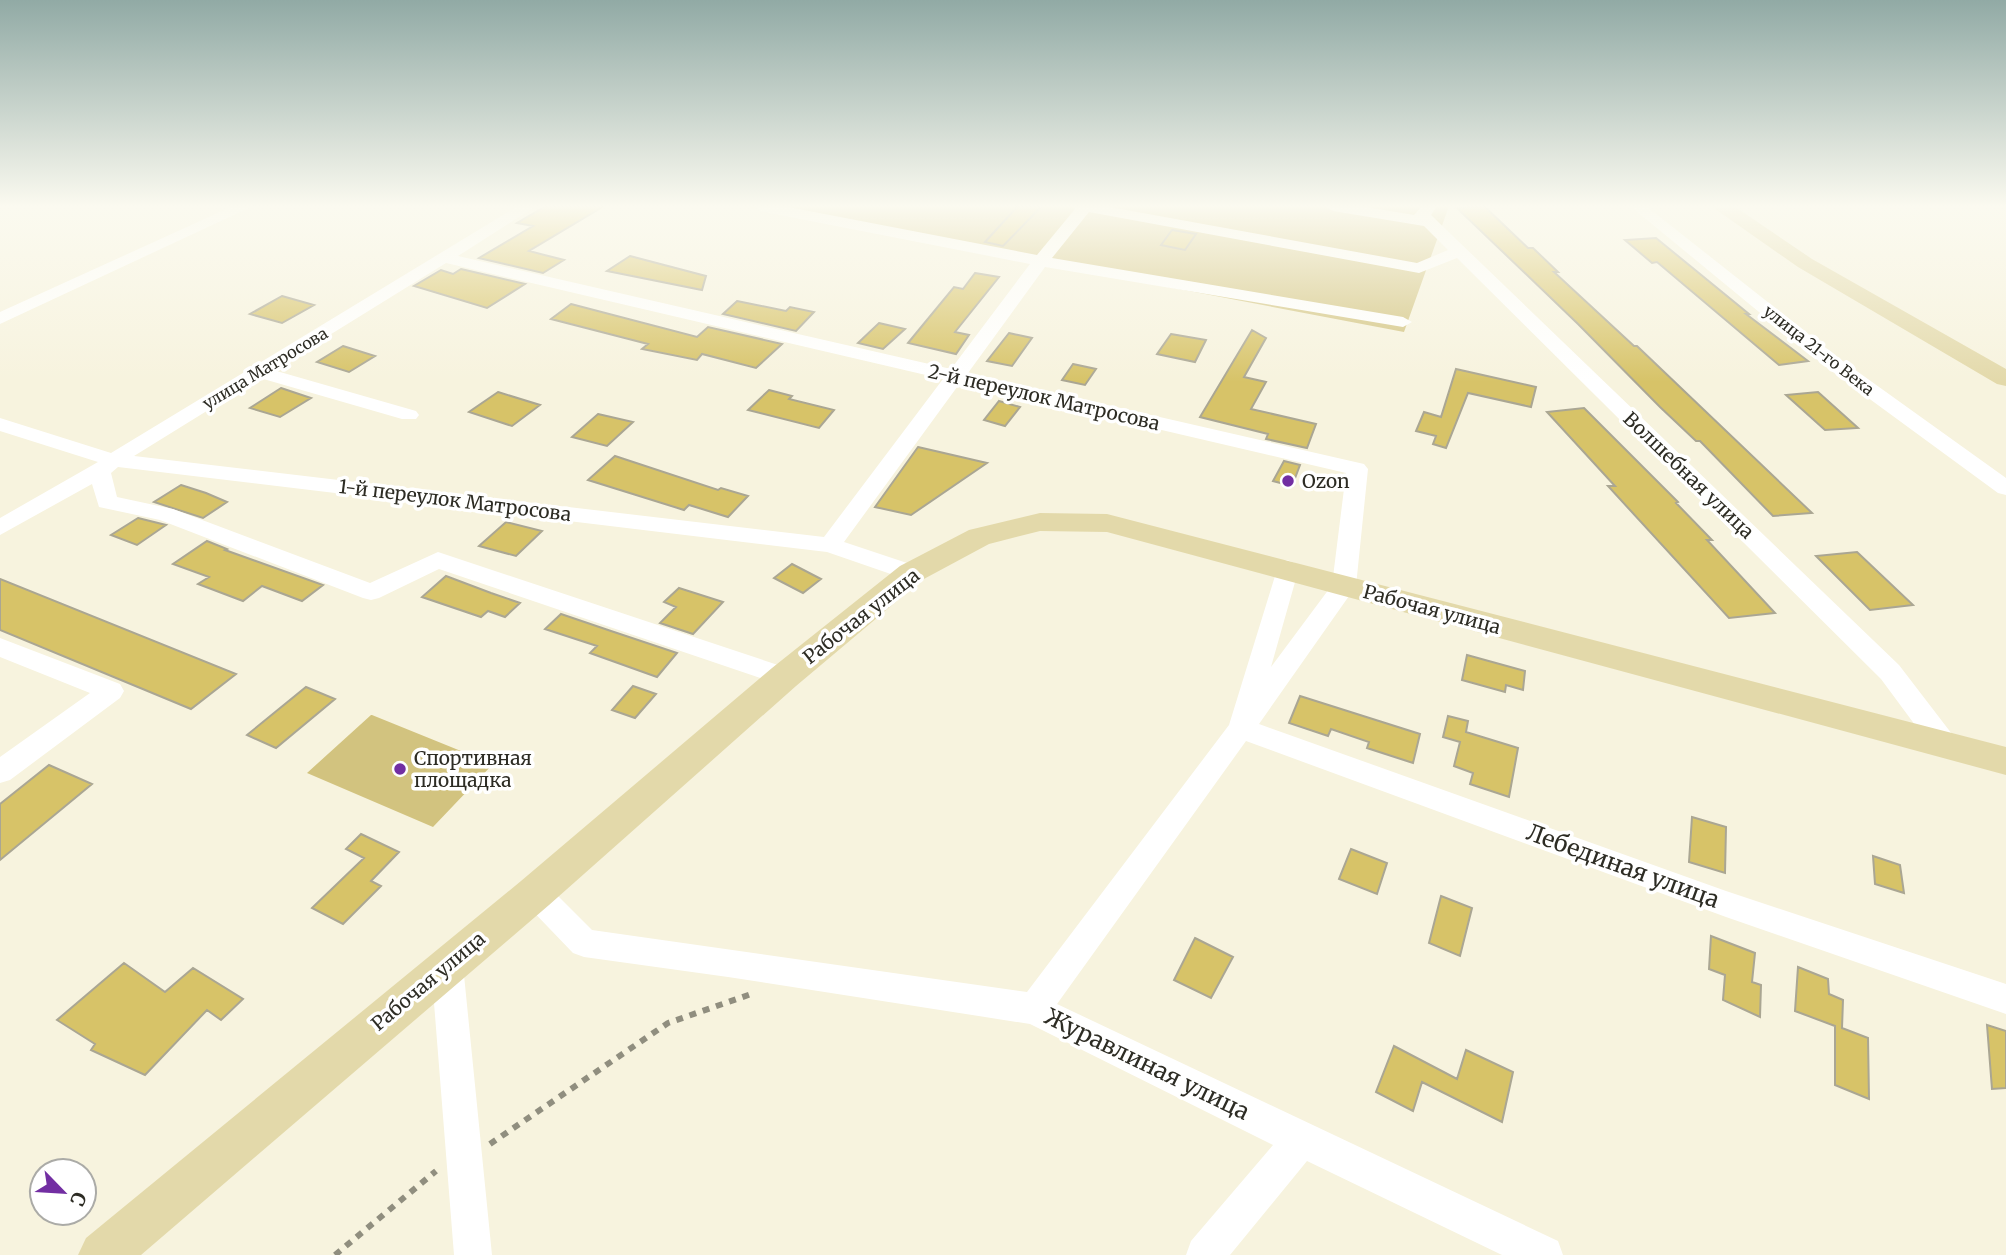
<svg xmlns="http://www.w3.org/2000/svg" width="2006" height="1255" font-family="Merriweather,serif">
<rect width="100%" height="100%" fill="#f7f3de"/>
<!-- green -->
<path fill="#d2c37f" d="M743 206H1449L1404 332Z
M371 715H372L493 764 433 827 307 773Z"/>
<!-- building -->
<path fill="#d7c368" stroke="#aaa693" stroke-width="2" d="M546 206H604L529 251 564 260 543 273 479 258 533 226 517 223Z
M1018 206H1042L1003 246 985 242Z
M1484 206 1528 248H1533L1558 272H1554L1634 346H1637L1812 513 1773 516 1700 441H1696L1660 407 1578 324 1457 208Z
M1172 230 1196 234 1185 250 1161 245Z
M1656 238 1749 314H1746L1808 361 1779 365 1657 262 1652 263 1625 240Z
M630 256 706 276 702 290 607 271Z
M461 269 525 284 487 308 414 286 441 270 453 274Z
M975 273 999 277 955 332 969 335 956 354 908 343 954 287 963 289Z
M282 296 314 305 282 323 250 314Z
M737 301 786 311 790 307 814 312 796 331 723 314Z
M571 304 697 337 708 327 782 344 756 368 702 354 697 360 642 349 648 344 551 319Z
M879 323 905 329 883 349 858 343Z
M1252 330 1266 338 1244 377 1266 382 1251 409 1316 424 1307 448 1266 439 1268 434 1200 417Z
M1009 333 1032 338 1012 366 987 361Z
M1171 334 1206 340 1195 362 1157 354Z
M343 346 375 356 349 372 317 362Z
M1073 364 1096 369 1085 385 1062 380Z
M1456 369 1536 387 1531 407 1468 393 1446 448 1433 444 1436 436 1416 431 1424 412 1441 417Z
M281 388 311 398 280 417 250 408Z
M769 390 792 396 789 399 834 410 819 428 748 410Z
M498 392 540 405 512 426 469 412Z
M1818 392 1858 428 1825 430 1786 395Z
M999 401 1020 407 1005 426 984 420Z
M1584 408 1678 502 1676 503 1712 540H1707L1775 613 1729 618 1608 486H1615L1547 412Z
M598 414 633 422 607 446 572 437Z
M918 447 987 463 911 515 875 507Z
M615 456 718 490 721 488 748 496 728 517 689 505 684 510 588 480Z
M1284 461 1300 465 1292 486 1273 481Z
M181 485 206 493 227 502 203 518 154 502Z
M138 518 166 525 137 545 111 535Z
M506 522 542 531 516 556 479 546Z
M207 541 227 549 225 550 323 585 302 601 262 586 243 601 198 584 209 577 173 564Z
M1857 552 1913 605 1870 610 1816 556Z
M792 564 821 579 803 593 774 578Z
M446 576 491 593 520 603 505 617 488 611 481 617 422 597Z
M0 579 236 674 191 709 0 630Z
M679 588 723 602 693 634 660 623 676 607 664 602Z
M561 614 611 631 677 653 657 677 590 653 597 646 545 629Z
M1467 655 1525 671 1523 690 1506 685 1505 692 1462 680Z
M633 686 656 694 635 718 612 710Z
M306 687 335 699 276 748 247 735Z
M1300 696 1420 734 1413 763 1367 748 1369 742 1331 729 1328 736 1289 723Z
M1448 716 1468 721 1466 732 1518 748 1509 797 1470 784 1473 773 1454 766 1460 742 1443 737Z
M49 765 92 784 0 860V804Z
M1692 817 1726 827 1725 873 1689 862Z
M361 834 399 852 371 881 381 886 343 924 312 908 364 858 346 849Z
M1351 849 1387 863 1377 894 1339 879Z
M1873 856 1900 865 1904 893 1875 884Z
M1441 896 1472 908 1460 956 1429 943Z
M1711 936 1755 953 1752 982 1761 985 1760 1017 1723 1000 1725 975 1709 969Z
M1195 938 1233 957 1211 998 1174 980Z
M124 963 165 992 193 968 243 999 221 1020 207 1010 145 1075 91 1050 95 1044 57 1020Z
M1798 967 1828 979 1829 994 1843 1000 1842 1028 1868 1038 1869 1099 1835 1085V1026L1795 1011Z
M1987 1025 2006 1031V1088L1992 1089Z
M1394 1046 1457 1079 1466 1050 1513 1072 1502 1122 1422 1082 1413 1111 1376 1092Z"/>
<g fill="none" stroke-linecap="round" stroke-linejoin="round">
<!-- path -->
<path stroke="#908e7f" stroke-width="6" stroke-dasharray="7 7" stroke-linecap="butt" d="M490 1144 668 1023 754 993
M335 1255 436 1171"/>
<!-- minor -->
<path fill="#fff" fill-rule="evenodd" d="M233 206H253L0 324V312Z
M518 206H536L458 256 951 369 1030 264 760 211 753 206H783L1037 255 1075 209 1073 206H1104L1417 263 1448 250 1424 226 1333 211 1325 206H1360L1414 215 1422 206H1437L1431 215 1899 665 1955 738 1959 745 1955 752 1945 756 1935 752 1881 679 1457 258 1419 273 1089 212 1052 258 1403 317 1412 322 1403 327 1045 267 968 373 1364 464 1368 469 1356 586 1259 724 1726 891 2006 984V1014L1726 917 1246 741 1057 1004 1558 1241 1563 1255H1502L1307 1161 1230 1255H1186L1191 1241 1273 1145 1030 1024 728 977 584 957 573 953 524 902 520 893 524 884 535 880 546 884 592 930 1027 992 1229 725 1279 563 1287 560 1295 563 1299 568 1271 667 1332 585 1346 473 960 383 844 542 919 567 923 573 919 579 911 581 827 552 118 467 111 473 117 497 173 509 370 583 438 552 793 670 797 677 793 684 784 686 439 569 379 598 371 600 363 598 160 520 99 507 92 484 0 535V518L98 462 0 431V418L111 453ZM446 263 943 379 824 537 134 456 260 378 402 419H416L419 415 416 411 273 370Z
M1630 206H1646L1840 359 2006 478V495L1998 493 1826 367Z
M0 638 120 684 124 691 120 698 10 780 0 783V757L90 693 0 657Z
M447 950 458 955 463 965 492 1255H454L431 965 436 955Z"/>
<!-- major -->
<path fill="#e3d9aa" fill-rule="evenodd" d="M1711 206H1734L1812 259 2006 369V386L1997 384 1798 267Z
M1040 513 1107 514 2006 747V775L1107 532 1040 531 989 544 922 580 796 686 549 905 141 1255H78L86 1238 521 881 772 668 900 566 969 530Z"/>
</g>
<!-- sky -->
<linearGradient id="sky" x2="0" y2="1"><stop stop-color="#91aaa5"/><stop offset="0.54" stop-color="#fbfaf0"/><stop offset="1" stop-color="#fbfaf0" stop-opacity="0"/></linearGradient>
<rect width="2006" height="382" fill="url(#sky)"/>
<!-- markers -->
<g fill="#722ea2" stroke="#fff" stroke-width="2.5">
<circle cx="1288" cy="481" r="7"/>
<circle cx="400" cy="769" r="7"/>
</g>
<g text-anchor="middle" stroke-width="7" stroke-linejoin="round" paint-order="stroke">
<!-- far-street labels -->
<g font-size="16" fill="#2d2c24" stroke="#fff">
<text transform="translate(1819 350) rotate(38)" y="6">улица 21-го Века</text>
<text transform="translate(265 368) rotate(-31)" y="6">улица Матросова</text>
</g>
<!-- street labels -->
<g font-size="19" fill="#2d2c24" stroke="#fff">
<text transform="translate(1044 397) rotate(13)" y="7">2-й переулок Матросова</text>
<text transform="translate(1689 475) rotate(44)" y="7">Волшебная улица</text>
<text transform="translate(455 500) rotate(7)" y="7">1-й переулок Матросова</text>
<text transform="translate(1432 609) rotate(15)" y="7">Рабочая улица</text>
<text transform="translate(861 616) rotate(-38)" y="7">Рабочая улица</text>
<text transform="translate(428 981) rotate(-40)" y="7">Рабочая улица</text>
</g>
<!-- poi labels -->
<g font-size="19" fill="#2d2c24" stroke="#fff" text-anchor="start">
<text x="1302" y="488">Ozon</text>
<text x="414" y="765">Спортивная<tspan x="414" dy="22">площадка</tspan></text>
</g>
<!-- near-street labels -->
<g font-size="23" fill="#2d2c24" stroke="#fff">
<text transform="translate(1623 866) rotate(20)" y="8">Лебединая улица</text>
<text transform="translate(1147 1064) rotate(26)" y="8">Журавлиная улица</text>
</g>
</g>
<!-- north arrow -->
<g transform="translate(63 1192) rotate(115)"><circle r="33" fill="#ffffff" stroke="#ababa7" stroke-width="2"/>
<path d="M0-5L12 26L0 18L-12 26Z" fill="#722ea2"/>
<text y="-10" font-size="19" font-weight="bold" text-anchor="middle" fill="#2d2c24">С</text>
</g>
</svg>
